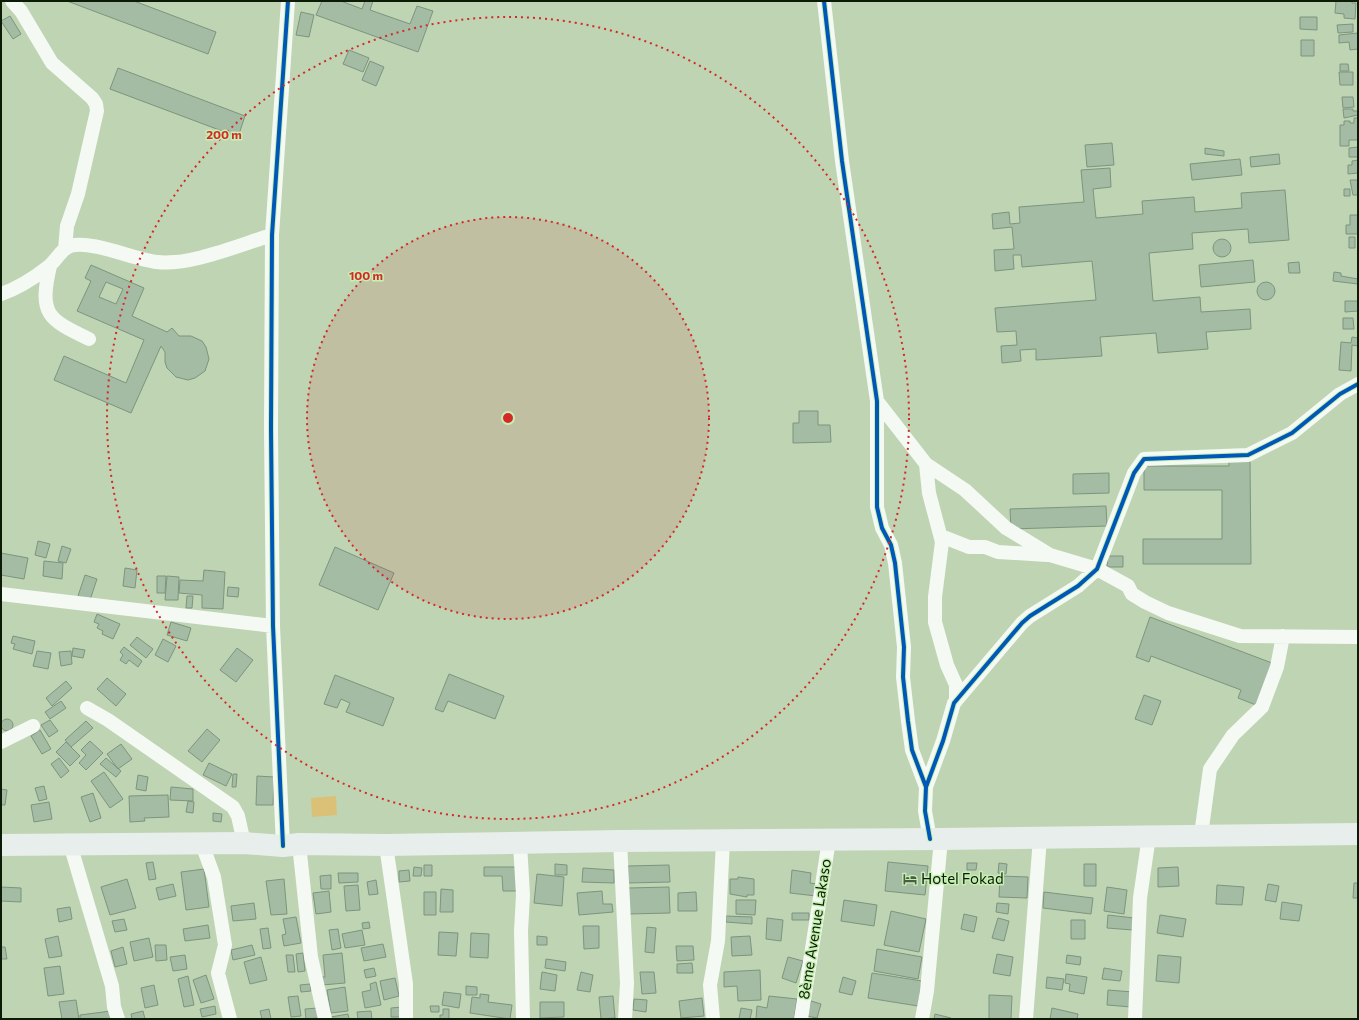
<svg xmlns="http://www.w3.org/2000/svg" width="1359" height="1020" font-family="Commissioner,sans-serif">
<rect width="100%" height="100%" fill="#bed4b3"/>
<!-- green -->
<path fill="#dbc177" d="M336 796 337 815 312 817 311 798Z"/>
<!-- building -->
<path fill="#a4bba4" stroke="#7d947e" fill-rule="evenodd" d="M67 1H134L216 32 208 54Z
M322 1H341L362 9 365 1H373L370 10 410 24 417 6 433 11 418 52 316 15Z
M1336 1H1352V3H1356L1355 19 1344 18V14L1335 13Z
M301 12 314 15 309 37 296 35Z
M10 16 21 34 13 39 1 21Z
M1300 17H1317V30L1300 29Z
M1353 24V32L1338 33 1337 25Z
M1358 33V49L1350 50 1349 42 1339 43V35Z
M1301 40H1314V56H1301Z
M349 50 369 58 363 72 343 64Z
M370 61 384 67 376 86 362 80Z
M1340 64H1348L1349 71H1340Z
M118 68 245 116 238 137 110 89Z
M1339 72H1353V85H1340Z
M1342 97H1353L1354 107 1343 108Z
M1343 109H1353V111H1358V115L1344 118Z
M1354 118H1358V140H1349V146H1340V125H1344V121H1350V123H1354Z
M1112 143 1114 165 1087 167 1085 145Z
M1358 147V157H1349V148Z
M1205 148 1224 151V156L1205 154Z
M1279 154 1280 164 1251 167 1250 157Z
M1240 159 1242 175 1192 180 1190 164Z
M1358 160V173L1348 174V165H1352V161Z
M1110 168 1111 187 1093 189 1096 218 1143 214 1142 201 1194 197 1195 212 1242 208 1241 193 1285 190 1289 240 1249 243 1248 229 1192 233 1193 249 1149 253 1153 301 1200 297 1201 312 1250 309 1251 329 1206 332 1208 349 1158 353 1156 333 1100 337 1102 356 1036 360V349L1020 350 1021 361 1002 363 1001 346 1017 345 1016 331 997 332 995 308 1096 300 1092 261 1022 267 1021 255H1013L1014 269 995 271 994 250 1014 249 1012 227 993 229 992 214 1009 212 1010 224 1020 223 1019 207 1084 202 1081 170Z
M1350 180H1358V195H1353Z
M1344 189H1350V196H1344Z
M1350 215H1358V234H1346V225H1350Z
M1349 237H1355V248H1349Z
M1213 248a9 9 0 1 1 18 0a9 9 0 1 1-18 0Z
M1253 260 1255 282 1201 287 1199 265Z
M1299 262 1300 273H1289L1288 263Z
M91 265 144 288 132 316 167 332 172 328 179 336H191L202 341 206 347 209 359 205 371 195 378 188 380 176 377 167 368 165 362V352L161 346 131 413 54 380 64 356 126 383 144 340 77 311 91 281 85 278ZM106 282 123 289 116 304 99 297Z
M1334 272 1341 273V276L1358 279V284L1333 281Z
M1257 291a9 9 0 1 1 18 0a9 9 0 1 1-18 0Z
M1345 301H1358V311L1345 312Z
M1343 318H1353L1354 329H1343Z
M1352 337 1358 338V346L1352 345 1351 371 1339 370 1341 342 1351 343Z
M799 411H818V425H830L831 442 793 443V423H799Z
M1229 461H1250L1251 564H1143V539H1222V490H1144V466H1229Z
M1109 473V493L1073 494V474Z
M1106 506 1107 526 1011 529 1010 509Z
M38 541 50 544 46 558 35 555Z
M62 546 71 549 66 563 58 561Z
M335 547 394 573 378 610 319 585Z
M1 553 28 558 24 579 1 575Z
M1108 556H1123V567H1107Z
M44 561 63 563 62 579 43 576Z
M125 568 137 570 135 588 123 586Z
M204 570 225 572 223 609 202 608V595L179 593 180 580 203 581Z
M85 575 97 579 90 600 78 596Z
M157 576H166L165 593H157Z
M167 576 179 577 178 600H165Z
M228 587 239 588 238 597 227 596Z
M187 596H193L192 608H186Z
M97 614 120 624 113 639 102 634 103 631 97 628 99 624 94 622Z
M1150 617 1272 663 1256 705 1238 698 1241 690 1151 656 1149 662 1136 657Z
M171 622 191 628 187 641 167 635Z
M13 636 35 641 32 654 13 649 15 644 11 643Z
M137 637 153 649 146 658 130 645Z
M163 639 176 646 168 662 155 655Z
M124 647 142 661 138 667 129 660 126 664 120 660 123 655 120 652Z
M73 648 85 650 83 658 72 656Z
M237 648 253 660 236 682 220 670Z
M37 651 51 653 48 669 33 666Z
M71 651 72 664 61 666 59 652Z
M449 674 504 696 495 719 448 701 443 712 435 709Z
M335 675 394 698 383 726 346 712 350 703 341 699 337 708 324 704Z
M107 678 126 694 116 706 97 689Z
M66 681 72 688 52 706 46 698Z
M1144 695 1161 701 1152 725 1135 719Z
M61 701 66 708 50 719 45 712Z
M1 725a6 6 0 1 1 12 0a6 6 0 1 1-12 0Z
M50 720 58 731 49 737 41 725Z
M86 721 93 728 71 747 65 740Z
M207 729 220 740 202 762 188 751Z
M40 730 51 749 42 754 31 736Z
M90 741 103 753 86 770 79 763 86 755 81 750Z
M66 742 80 756 70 766 56 752Z
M121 744 132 759 118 769 107 754Z
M59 758 69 771 61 778 51 764Z
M106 758 121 771 116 777 100 764Z
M209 763 232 774 226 786 203 775Z
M104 772 123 799 110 808 91 781Z
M233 774H237L236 787H232Z
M138 775 148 777 146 791 136 789Z
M257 776 274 777 273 805H256Z
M44 786 47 799 39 801 35 788Z
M171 787 193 789V801L170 800Z
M1 789 7 790 5 805H1Z
M93 793 101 818 90 822 81 797Z
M168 795 169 817 144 818 145 821 130 822 129 796Z
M188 801 194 802 193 813 186 812Z
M49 802 52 819 34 822 31 805Z
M213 813 222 814 221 822 213 821Z
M153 862 156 879 149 880 146 863Z
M888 862 928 866 925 895 885 891Z
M967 863H977L976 870H967Z
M999 863 1007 864 1006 874 998 873Z
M555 864 567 865V875H555Z
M1084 864H1096V886H1084Z
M424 865H432V876H424Z
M669 865 670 882 628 883V866Z
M414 867 422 868 421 876H413Z
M484 867H518V891H503L502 876H484Z
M1178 867 1179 886 1158 887V868Z
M583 868 614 870V883L582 882Z
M204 869 209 907 186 910 181 872Z
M409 870 410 881 399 882V871Z
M792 870 811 873 810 883 817 884 816 896 790 893Z
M338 873H358V882L339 883Z
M537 874 564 877 562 906 534 903Z
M331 875V889H321L320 876Z
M1000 876 1028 877 1027 898 999 897Z
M738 877 754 879V895H747V897L730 894V879H738Z
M127 879 136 908 110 915 101 887Z
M284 879 287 914 271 915 266 881Z
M376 880 378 894 369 895 367 882Z
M1354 883H1358V898H1353Z
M173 884 176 896 159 900 156 888Z
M1268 884 1279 886 1276 902 1265 900Z
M358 885 360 910 346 911 344 886Z
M1217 885 1244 887 1242 905 1216 904Z
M1 887 21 888V902L1 901Z
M669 887 670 913 628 914V888Z
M1107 887 1127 890 1124 914 1104 911Z
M441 889 453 890V912H440Z
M329 891 331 912 316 914 313 893Z
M602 891 603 904H612L613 912 579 915 577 893Z
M424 892H436V915H424Z
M696 892 697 911H678V893Z
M1044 892 1093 898 1091 914 1043 908Z
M736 900H756L755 915 736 914Z
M844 900 877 905 874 926 841 921Z
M1282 902 1302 905 1299 921 1280 919Z
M254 903 256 919 233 921 231 906Z
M997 903 1009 904 1008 914 996 912Z
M70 907 72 919 59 922 57 909Z
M891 911 926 919 919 952 884 945Z
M792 913H809V920H792Z
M964 914 977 917 974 932 961 929Z
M1108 915 1134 918 1133 930 1107 928Z
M1160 915 1186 919 1183 937 1157 933Z
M726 916 752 917V924L726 922Z
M296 917 301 943 284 946 282 935 286 934 283 919Z
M767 918 783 920 781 941 766 939Z
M998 918 1009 921 1004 941 992 938Z
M124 919 127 930 115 932 112 921Z
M1071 920H1085V939H1071Z
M369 922 370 928 363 929 362 923Z
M208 925 210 938 185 941 183 929Z
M583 926H599V948L584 949Z
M647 927 656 928 654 953 645 952Z
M268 928 271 948 263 949 260 929Z
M338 929 341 948 332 950 329 930Z
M362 930 365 945 345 948 342 934Z
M439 932 458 933 456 956 438 955Z
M471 933 489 934 488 958 470 957Z
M58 936 62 956 49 958 45 939Z
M537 936 547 937V945H537Z
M750 936 752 955 732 956 731 937Z
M149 938 153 957 134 961 130 942Z
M383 944 386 957 364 961 361 948Z
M155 945H166L167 960 156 961Z
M252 945 255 955 233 960 231 950Z
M676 946H693L694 960 677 961Z
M1 947H5L7 959H1Z
M123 947 127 964 115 967 111 951Z
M877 949 922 957 918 979 874 971Z
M303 953 305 971 298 972 296 954Z
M342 953 345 983 322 985 321 977H325L323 955Z
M997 954 1013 957 1010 976 993 973Z
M185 955 187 969 173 971 170 957Z
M286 955H293L295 972H288Z
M1067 955 1081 957 1080 965 1066 963Z
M1158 955 1181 957 1179 983 1156 981Z
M261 957 267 980 250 984 244 962Z
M788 957 803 961 796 983 782 978Z
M546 959 566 962 565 971 545 968Z
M692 963 693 973H677V964Z
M60 966 64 994 48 996 44 968Z
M374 968 376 976 366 978 364 970Z
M1104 968 1122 971 1120 981 1102 979Z
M760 970 761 1000 738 1001 737 986 724 987V972Z
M542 972 557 975 555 991 540 989Z
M581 972 593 975 590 992 577 990Z
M640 972H654L656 993 642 994Z
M872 973 922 981 918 1006 868 998Z
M1066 974 1087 977 1084 994 1069 991 1070 984 1065 983Z
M206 975 214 999 201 1003 193 980Z
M188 976 194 1005 184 1007 178 979Z
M843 977 856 981 852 995 839 992Z
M1047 977 1064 979 1062 990 1046 988Z
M395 978 399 996 384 1000 380 981Z
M376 982 381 1005 365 1008 362 992 371 990 370 984Z
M310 984 311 991 301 992 300 985Z
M154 985 158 1005 145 1008 141 988Z
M466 986 477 987V995H466Z
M345 987 348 1011 331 1013 327 990Z
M1108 990 1133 992 1131 1007 1107 1005Z
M444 992 461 994 459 1008 442 1005Z
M480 994 489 995 488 1002 512 1005 510 1019 470 1013 472 997 480 998Z
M989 995 1012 996 1011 1019H989Z
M298 996 301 1016 291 1017 288 997Z
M613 996 615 1018 601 1019 599 997Z
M769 996 797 999 794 1019H756L757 1006 767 1008Z
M702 998 704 1016 681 1018 679 1001Z
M634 999 647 1000 646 1012 633 1010Z
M76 1000 79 1019H62L59 1002Z
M811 1001 821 1004 817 1018 807 1016Z
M540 1002H564V1017L540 1018Z
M215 1006 216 1014 202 1017 200 1009Z
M430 1006H439V1012H431Z
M402 1007 403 1017H391V1008Z
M318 1008 319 1018 306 1019 305 1009Z
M741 1008 752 1010 750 1019H739Z
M1052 1008 1078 1014 1077 1019H1050Z
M269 1009 271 1019H262L260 1011Z
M443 1009H449V1019H440V1015H443Z
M111 1011 112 1019H80V1015Z
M143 1011 145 1019H132L131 1014Z
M371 1011 372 1019H358L357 1012Z
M348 1014 349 1019H331V1017Z
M935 1014 951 1018 950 1019H934Z"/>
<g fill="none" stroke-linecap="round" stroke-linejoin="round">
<!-- minor -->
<path stroke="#f5f9f4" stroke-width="14" d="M12 1 21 11 52 63 92 98 96 104 97 111 78 194 67 226 65 249
M824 1 842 161 877 401V507L882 528 891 545 895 563 904 647 903 677 908 721 912 750 926 787
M50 266C39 314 47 319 89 339
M1 294C19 288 34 278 48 267 56 261 61 249 70 246 93 240 132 259 157 262 190 266 239 245 272 235
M877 401 926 464 965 490 1006 528 1050 555 1097 569 1128 586 1132 594 1145 602 1168 613 1240 636 1358 637
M926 464 929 493 942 542 935 597V622L947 665 956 685V701
M941 536 969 547H985L998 552 1047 555
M1 594 273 626
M87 708 108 720 233 807 238 816 244 843
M1 742 33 726
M1201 835 1210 769 1233 735 1262 707 1277 667 1283 636
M930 839 925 811 926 787 943 741 954 703 1022 623 1030 616 1078 586 1097 569 1134 473 1144 459 1248 455 1292 433 1340 394 1358 384
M620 841 627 983 625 1019
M70 844 112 986 114 1007 118 1019
M202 844 214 877 225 945 218 973 230 1019
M299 844 311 957 325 1019
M520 844 523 895 521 931 523 1019
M386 845 406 984V1019
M283 846 273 626 271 429 272 235 288 1
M713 1019 710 985 718 941 723 841
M801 1019 829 840
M922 1019 927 991 941 839
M1026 1019 1040 838
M1135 1019 1140 898 1149 836"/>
<!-- trunk -->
<path stroke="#e8eeec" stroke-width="22" d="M1 845 244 843 283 846 299 844 386 845 620 841 941 839 1358 834"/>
<!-- cycleway casing -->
<g stroke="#c5f0b2" stroke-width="6">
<path id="cycleway" d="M824 1 842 161 877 401V507L882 528 891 545 895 563 904 647 903 677 908 721 912 750 926 787
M930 839 925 811 926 787 943 741 954 703 1022 623 1030 616 1078 586 1097 569 1134 473 1144 459 1248 455 1292 433 1340 394 1358 384
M283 846 273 626 271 429 272 235 288 1"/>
</g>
<!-- cycleway -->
<use href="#cycleway" stroke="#0057b8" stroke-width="4"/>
</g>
<!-- distance rings -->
<circle cx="508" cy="418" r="201" fill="#d62828" fill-opacity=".12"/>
<g fill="none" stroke="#d62828" stroke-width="2" stroke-dasharray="2 4">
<circle cx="508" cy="418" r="201"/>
<circle cx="508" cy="418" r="401"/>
</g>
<!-- icons -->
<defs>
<g id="hotel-bare" transform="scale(1.08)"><path d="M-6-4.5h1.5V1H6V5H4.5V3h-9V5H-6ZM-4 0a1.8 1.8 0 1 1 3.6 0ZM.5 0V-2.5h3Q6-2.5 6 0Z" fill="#4a5c42" stroke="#c5f0b2" stroke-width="2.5" paint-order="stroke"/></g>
</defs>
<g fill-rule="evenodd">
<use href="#hotel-bare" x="910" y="879"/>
</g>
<g text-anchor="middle" stroke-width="3" stroke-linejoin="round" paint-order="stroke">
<!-- poi labels -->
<g font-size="15" fill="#0c1b05" stroke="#c5f0b2" text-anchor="start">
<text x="921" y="884">Hotel Fokad</text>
</g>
<!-- street labels -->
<g font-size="15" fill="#0c1b05" stroke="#c5f0b2">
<text transform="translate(815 929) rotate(-81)" y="5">8ème Avenue Lakaso</text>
</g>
</g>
<circle cx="508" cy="418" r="6" fill="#d62828" stroke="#c5f0b2" stroke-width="2"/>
<g font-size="12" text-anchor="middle" font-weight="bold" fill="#d62828" stroke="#c5f0b2" stroke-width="3" stroke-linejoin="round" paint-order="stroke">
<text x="224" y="139">200 m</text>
<text x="366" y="280">100 m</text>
</g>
<!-- border -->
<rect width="1359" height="1020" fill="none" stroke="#0c1b05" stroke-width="4"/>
</svg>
